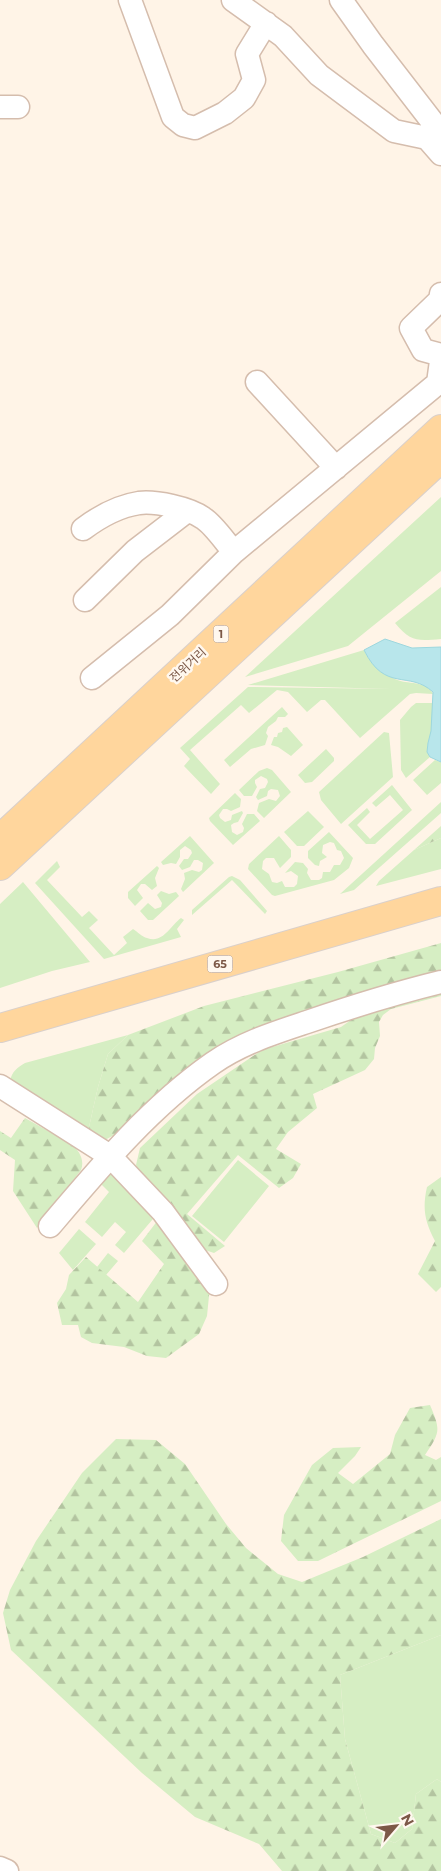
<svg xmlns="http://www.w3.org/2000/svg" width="441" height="1871" font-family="Montserrat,'Noto Sans KR',sans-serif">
<defs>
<pattern id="forest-firs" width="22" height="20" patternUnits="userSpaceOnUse" patternTransform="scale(1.25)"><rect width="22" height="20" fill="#d6eec3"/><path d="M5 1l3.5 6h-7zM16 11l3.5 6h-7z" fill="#b3c4a0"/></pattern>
</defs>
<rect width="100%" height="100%" fill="#fff4e7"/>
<!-- grass -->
<path fill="#d6eec3" d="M441 497V571L348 646 245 677Z
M441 587V639C417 641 411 642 395 623Z
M364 650C370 664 381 672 395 679 407 685 427 680 433 694L416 693 410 694 360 738 325 700H321L307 712 288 692 277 690 249 713 241 705 190 750 220 784 211 794 184 766 190 759 180 748 248 687 392 689 248 685Z
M416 703H434C432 711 432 719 432 728 431 738 424 747 430 757L406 778 401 770 400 720 411 707Z
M282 707 288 714 285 717H278L276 721 268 727 266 733 268 736 265 745 251 749 230 767 224 760Z
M287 727 303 745 291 756 278 747 271 745 274 737H277L278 733 282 732 283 728Z
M384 732 389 733 393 777 341 824 321 800 319 792Z
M326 749 334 758V761L312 782 305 783 298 775Z
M435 760 441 762V783L427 795 413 780Z
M267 768 272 770 291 792 264 818 257 811 259 803 269 799 276 801 280 796 278 790 271 789 268 791 267 796 258 800 256 797 260 789 265 788 268 782 267 779 261 776 255 780V783L257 787 252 796H244L239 790 259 771Z
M392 785 412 810 375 844H366L348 825 367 808 370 812 357 825 370 839 403 810 390 795 376 807 372 803Z
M235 793 241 799 240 807 231 811 227 809H223L219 815 220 818 225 822 231 820 232 815 242 811 243 813 238 822 234 823 231 825 232 832 237 835 243 832 244 828 242 824 247 814H254L260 821 233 845 210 821 209 818Z
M441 802V813L354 890 340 894Z
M308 811 324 827 304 846H297L284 832Z
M329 832 353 858 349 868 334 880 275 896 272 895 248 869 249 864 279 836 291 850V857L280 868 274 858H266L263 861 262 869 269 874 272 882 277 883 282 881 285 887H294L297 884 298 876 291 871 285 873 295 862 303 863 308 869 307 873 311 880H319L322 878 323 872H330L334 865H340L344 858 341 851 337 850 334 843 330 842 323 845 322 853 327 857 320 861 319 866 315 865 308 858V851Z
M190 836 214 863 183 892 181 889 185 879 184 873 192 870 199 872 202 870 203 863 198 860H194L190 867 182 870 179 866 184 859H188L192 853 191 850 185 846 180 850V857L176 864 171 863 163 865 161 862Z
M441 838V869L376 886 379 881 414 850Z
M57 861 60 867 47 880 82 917 89 911 98 920 89 928 114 955 127 943 123 937 133 929C138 932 142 937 147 938 163 944 170 926 181 918L184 920 177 929 181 937 104 959 35 883Z
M157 866 159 868 155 878 157 886 152 890 145 884H141L137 890 143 898 135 906 128 898V892Z
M232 876 240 880 267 911 265 914 232 880 192 915V910L229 877Z
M23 882 90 962 52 971 0 988V904Z
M161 891 169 894 176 892 179 896 153 920H148L140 911 148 903 155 909 161 907 162 903 157 895Z
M128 1035 108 1054 98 1087 87 1136 10 1081C12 1071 17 1068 25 1063Z
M238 1160 269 1186 224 1242 192 1216Z
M115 1168 158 1213 124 1253 115 1245 126 1232 115 1222 102 1237 85 1222 109 1192 101 1184 103 1179Z
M79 1229 96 1244 73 1270 59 1253Z
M108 1253 118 1261 106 1275 97 1267Z
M441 1635V1782L437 1779 416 1794 412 1829 395 1843 371 1834 345 1739 340 1675Z"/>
<!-- forest -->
<path fill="url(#forest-firs)" d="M441 826V838L414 850Z
M441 943V972L259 1028 123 1130 105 1140 87 1136 98 1087 108 1054 128 1035 204 1006 338 972Z
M441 989V996L391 1009 383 1015 379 1022 380 1036 375 1048 374 1059 365 1070 313 1094 317 1108 288 1132 276 1149 301 1164 293 1178 279 1188 238 1155 187 1214 225 1246 214 1253 202 1249 144 1182 136 1165 140 1148 197 1094 262 1050 341 1027 361 1013Z
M25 1118 71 1144C79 1150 85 1160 81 1170L37 1228 13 1191 15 1160 0 1150V1131L11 1138Z
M441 1177V1287L436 1292 418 1274 435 1241C425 1222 422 1209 427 1187Z
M161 1216 210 1286 207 1316 199 1334 166 1358 147 1356 124 1347 92 1343 81 1337 78 1325H62L57 1303 66 1289 69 1275 86 1257 138 1302 164 1264 142 1241Z
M430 1405C441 1431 440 1432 425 1455L436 1460 441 1457V1501L318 1561H298L281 1541 284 1515 312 1465 333 1448 361 1447 355 1456 338 1473 353 1484 390 1454 395 1435 410 1408Z
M116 1439 156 1440 185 1464 226 1524 246 1548 278 1574 302 1582 363 1557 441 1519V1635L340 1675 345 1739 371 1834 395 1843 412 1829 416 1794 437 1779 441 1782V1871H282L259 1844 195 1817 142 1773 11 1650 3 1613 10 1590 36 1541 82 1473Z"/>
<!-- water -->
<path fill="#b8e6eb" stroke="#9dd7de" d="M385 639 412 648 441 647V762L430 757 427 752 428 743 431 731 433 692C409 670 385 693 364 650Z"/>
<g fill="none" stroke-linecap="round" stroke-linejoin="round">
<!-- minor casing -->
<g stroke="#d5bdad" stroke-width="25">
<path id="minor" d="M130 0 173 117 183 125 195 128 225 113 244 98 254 80 247 54 266 23
M233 0 283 36 319 75 394 131 427 138 441 154
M341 0 373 45 441 133
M0 107H18
M441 294 440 300 411 328 423 350 441 355
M257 382 336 468
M83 529C99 517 119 506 139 503 156 501 189 508 203 518 214 525 225 542 234 552
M85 600 135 551 187 511
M92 678 170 615 234 552 438 383 441 361
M0 1086 110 1156 163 1212 216 1284
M50 1226C100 1167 150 1107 213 1063 242 1043 274 1033 307 1022 351 1007 396 993 441 982
M0 1868 7 1871"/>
</g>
<!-- major casing -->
<g stroke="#dad0cb" stroke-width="30">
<path id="major" d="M0 839 441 429
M0 866 441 458
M0 1028 441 901"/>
</g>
<!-- minor -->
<use href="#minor" stroke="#fff" stroke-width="22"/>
<!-- major -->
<use href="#major" stroke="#ffd69d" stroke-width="28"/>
</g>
<g text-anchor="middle" stroke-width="5" stroke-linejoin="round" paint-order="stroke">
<!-- shield labels -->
<g fill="#fff8ef" stroke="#a38879" stroke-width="1">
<rect x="213.5" y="625.5" width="15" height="17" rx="4"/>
<rect x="207.5" y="955.5" width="25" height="17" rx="4"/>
</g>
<g font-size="11" font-weight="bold" fill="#7c5847">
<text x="221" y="638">1</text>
<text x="220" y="968">65</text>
</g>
<!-- street labels -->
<g font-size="12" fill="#7c5847" stroke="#fff8ef">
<text transform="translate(188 665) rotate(-43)" y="4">전위거리</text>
</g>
</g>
<!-- north arrow -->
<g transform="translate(396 1826) rotate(62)" stroke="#fff8ef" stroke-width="4" paint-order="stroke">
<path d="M0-4L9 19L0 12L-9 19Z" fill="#7c5847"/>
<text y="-8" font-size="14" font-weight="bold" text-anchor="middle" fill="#7c5847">N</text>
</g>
</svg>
